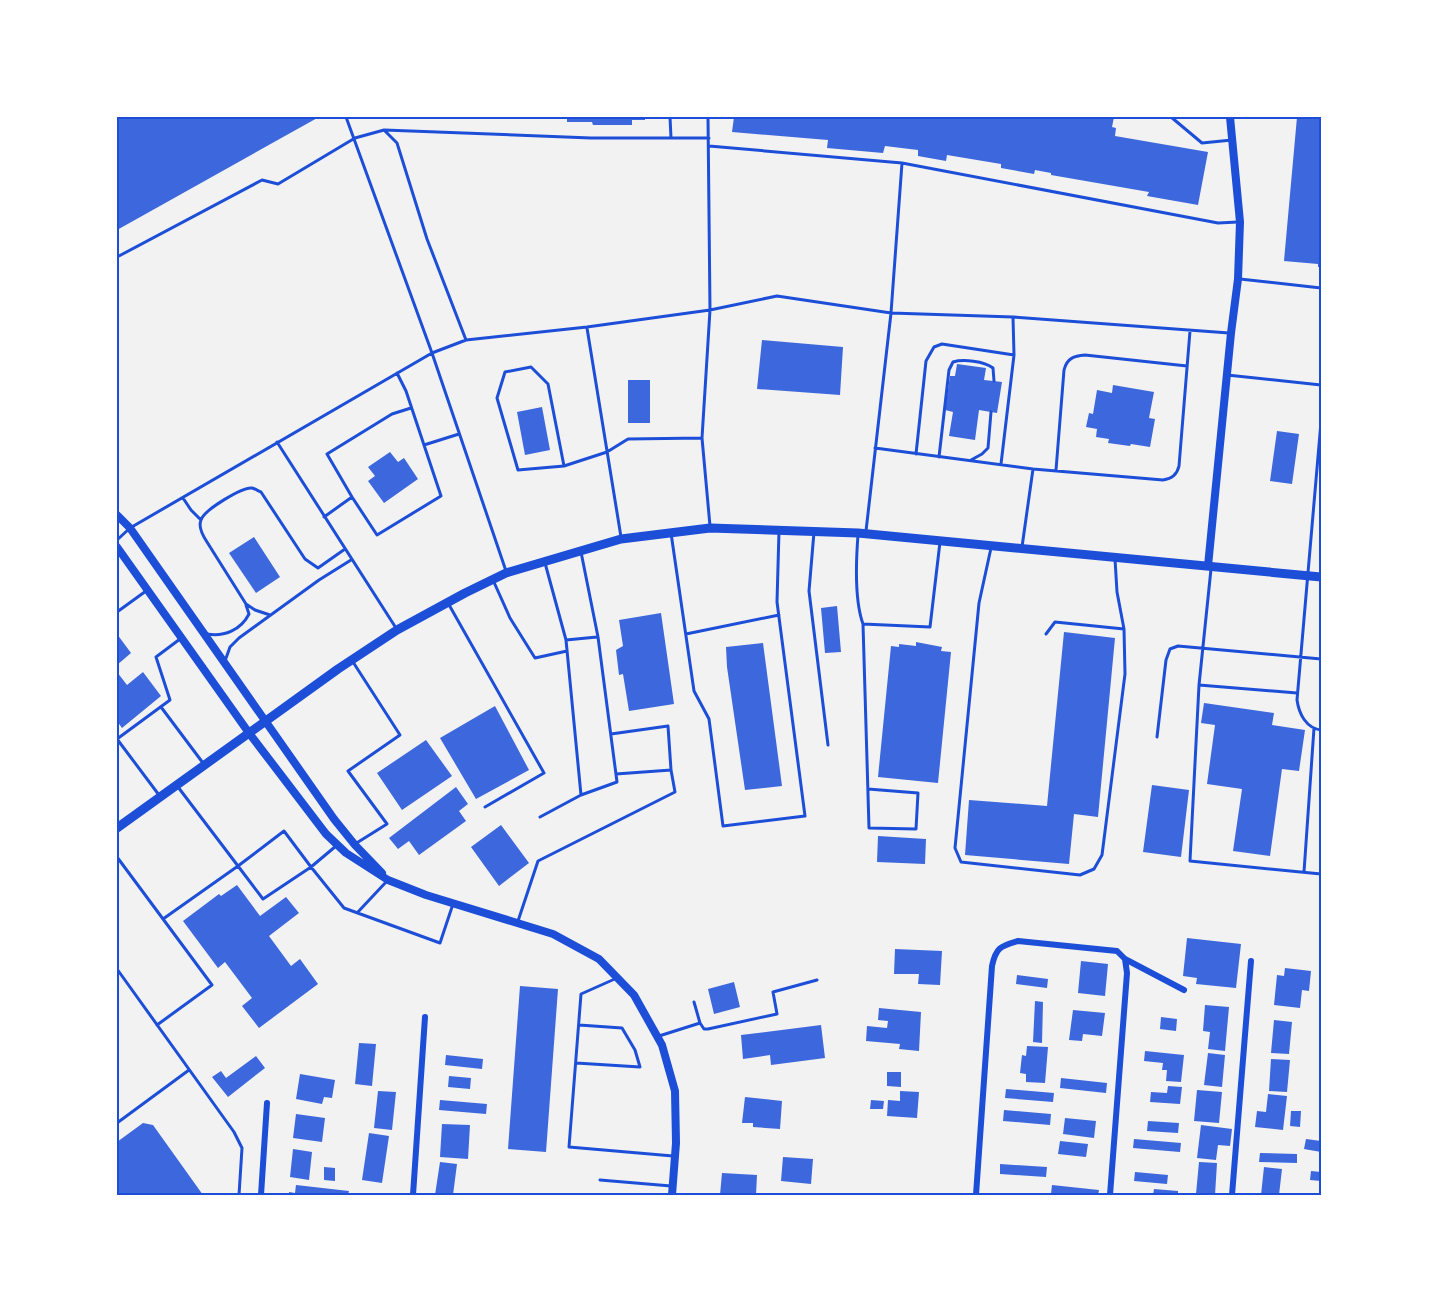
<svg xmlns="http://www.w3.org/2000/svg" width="1438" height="1312" font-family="'Noto Serif',serif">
<rect width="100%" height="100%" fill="#f2f2f2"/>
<!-- building -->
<path fill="#3d67dc" d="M117 117H319L117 230Z
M567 117H645V120H632V125H593L592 122H567Z
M734 117H1114L1112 127 1116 128 1115 136 1208 152 1198 205 1147 196 1149 192 1051 175V173L1035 170 1034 174 1001 168V164L947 155 946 161 918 156V150L885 146 883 153 827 148 828 140 732 132Z
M1297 117H1321V267H1318V264L1284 261Z
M762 340 843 347 840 395 757 389Z
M957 364 986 368 984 380 1002 382 997 413 979 410 975 440 949 436 953 412 945 410 950 376H955Z
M628 380H650V423H628Z
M1113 385 1154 392 1149 418 1155 419 1150 447 1131 444 1130 446 1108 443 1109 439 1096 437 1097 429 1086 427 1089 413 1093 414 1097 390 1112 393Z
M542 407 550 450 525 455 517 412Z
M1277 431 1299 434 1292 484 1270 481Z
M390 452 398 462 404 458 418 479 384 503 368 481 375 476 368 467Z
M254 537 280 577 256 593 229 553Z
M837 606 841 652 825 653 821 608Z
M661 613 674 704 629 711 623 674 619 675 616 650 623 646 619 620Z
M1064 632 1115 638 1098 817 1074 814 1069 864 965 855 969 800 1047 806Z
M117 634 131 653 117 665Z
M916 642 942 647 941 651 951 652 938 783 878 777 891 646 899 647V644L916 646Z
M763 643 782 786 745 790 727 667 726 647Z
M117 672 127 685 143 672 161 696 122 728 117 721Z
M1204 703 1274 713 1272 725 1305 730 1299 771 1282 769 1270 856 1233 851 1242 789 1207 784 1215 725 1201 723Z
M495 706 529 770 476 799 440 738Z
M426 740 452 776 402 810 377 773Z
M1152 785 1189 790 1181 857 1143 852Z
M456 787 468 804 459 811 466 821 419 855 409 841 398 849 389 838Z
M501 825 529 863 499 886 471 847Z
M878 836 926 839 925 864 877 862Z
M237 885 260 916 286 897 299 913 269 936 291 966 300 959 318 984 259 1028 242 1006 252 998 225 962 218 968 183 921 219 894 221 896Z
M1187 938 1241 944 1236 988 1196 984 1197 978 1183 976Z
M895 949 942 951 940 985 918 984 919 974H894Z
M1081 961 1108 964 1105 996 1078 993Z
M1285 968 1311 971 1309 991 1302 990 1300 1008 1274 1005 1277 975 1284 976Z
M1017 975 1048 979 1047 988 1016 984Z
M734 982 740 1007 714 1014 708 989Z
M520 986 558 989 546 1152 508 1149Z
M1035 1001 1043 1002 1042 1043 1033 1042Z
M1205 1005 1229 1007 1225 1051 1208 1049 1210 1032 1203 1031Z
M879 1008 921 1012 919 1051 899 1049 900 1044 866 1041 867 1026 887 1028 888 1021 878 1020Z
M1073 1010 1105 1013 1102 1036 1083 1034 1082 1041 1069 1040Z
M1161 1017 1177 1019 1176 1031 1160 1029Z
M1274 1020 1292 1022 1289 1054 1271 1053Z
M821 1025 825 1058 771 1065 770 1055 743 1059 741 1035Z
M359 1043 376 1044 372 1086 355 1084Z
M1027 1046 1048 1047 1045 1083 1026 1082V1074L1020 1073 1022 1055 1026 1056Z
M1145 1051 1184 1055 1181 1082 1166 1081 1167 1070H1162L1163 1063 1144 1061Z
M1208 1053 1225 1055 1222 1087 1204 1085Z
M446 1055 483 1059 482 1069 445 1065Z
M256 1056 265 1068 228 1097 212 1077 221 1071 226 1078Z
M1271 1059 1290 1060 1287 1092 1269 1091Z
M887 1072H901V1087L887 1086Z
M300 1074 335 1080 332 1098 324 1097 322 1104 296 1099Z
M449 1076 471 1078 470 1089 448 1087Z
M1061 1078 1107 1083 1106 1093 1060 1088Z
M1168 1086 1182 1087 1180 1104 1150 1102 1151 1092 1167 1093Z
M1006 1089 1054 1093 1053 1102 1005 1098Z
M1197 1090 1222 1092 1219 1123 1194 1121Z
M378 1091 396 1092 392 1130 374 1128Z
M900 1091 919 1092 917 1118 887 1116 888 1100 900 1101Z
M1268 1094 1287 1096 1283 1130 1255 1127 1257 1111 1266 1112Z
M745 1097 782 1101 780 1129 753 1127V1123H742Z
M440 1100 487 1104 486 1114 439 1110Z
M871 1100 884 1101 883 1109H870Z
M1004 1110 1051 1114 1050 1125 1003 1121Z
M1291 1111H1301L1300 1127 1290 1126Z
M296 1114 325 1118 322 1142 293 1138Z
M1065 1118 1096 1121 1094 1138 1063 1134Z
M1148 1121 1179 1123 1178 1133 1147 1131Z
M143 1123 153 1125 203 1195H117V1142Z
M442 1124 470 1125 468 1159 440 1157Z
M1201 1125 1232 1129 1230 1146 1218 1145 1216 1160 1197 1158Z
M369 1133 389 1136 382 1183 362 1180Z
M1134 1139 1181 1143 1180 1152 1133 1148Z
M1306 1139 1321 1141V1152L1304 1149Z
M1060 1141 1088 1144 1086 1157 1058 1154Z
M293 1149 312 1152 309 1180 290 1177Z
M1260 1153 1297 1154V1163L1259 1162Z
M783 1157 813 1159 811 1184 781 1181Z
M440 1162 457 1164 453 1195H435Z
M1199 1162 1217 1163 1215 1195 1196 1194Z
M1000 1164 1047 1167 1046 1177 1000 1174Z
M324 1167 335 1168V1181L324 1180Z
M1264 1167 1282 1169 1279 1195H1261Z
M1311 1171 1321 1172V1181L1310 1180Z
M1135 1172 1168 1175 1167 1184 1134 1181Z
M722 1173 757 1175 756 1195H720Z
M296 1185 349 1191 348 1195H289V1192L295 1193Z
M1052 1185 1099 1190 1098 1195 1051 1194Z
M1154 1189 1178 1191V1195H1153Z"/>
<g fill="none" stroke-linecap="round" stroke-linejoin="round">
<!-- service -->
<path stroke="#1d4ed8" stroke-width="3" d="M346 117 432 353 506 571
M670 117 671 138
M708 117 710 310 702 438 710 526
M1171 117 1202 143 1232 140
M385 131 397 143 427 239 466 340
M709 146 902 163 1218 223 1238 222
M117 257 262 180 278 184 355 138 384 130 591 138H709
M1240 279 1321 288
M587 328 621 537
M1227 375 1321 385
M1321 422 1297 700C1299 714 1306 728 1321 730
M277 442 396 628
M424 445 459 434
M875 448 1033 469 1163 480C1171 479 1177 475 1179 466L1190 331
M916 454 926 361 934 347 942 344 1014 355
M939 457 949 370 953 362C963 359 984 361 993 368L994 381
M971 460 982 454 988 448 991 412
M1001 464 1014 355 1013 317
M564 466 548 384 531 367 505 372 497 398 518 470 564 466 607 452 628 439 702 438
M1056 470 1064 370C1067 358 1074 356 1085 355L1187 366
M352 497 327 454 392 414 411 408
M183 498 191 510 201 520
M324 517 352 497 377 535 441 496 406 391 397 373
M866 531 891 313 902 163
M814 532 809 591 828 745
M671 533 694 691 709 719 723 826 805 816 777 602 779 531
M858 535C856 561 854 599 863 624L930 627 940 542
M117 540 130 528 432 353 466 340 587 327 710 310 777 296 891 313 1013 317 1229 333
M1022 547 1033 469
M991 548 979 603 955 848 961 862 1080 875 1094 869 1102 855 1125 674 1124 629 1117 592 1115 559
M545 563 566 640 581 795 617 782 598 637 581 552
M1211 569 1199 685 1190 861 1321 874
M493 580 510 618 535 658 567 651
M448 603 544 773 485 807
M117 612 146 591
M270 615 255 610 246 604 207 542C203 536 198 527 201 520 204 510 242 487 252 488 256 489 258 491 261 492L305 559 318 568 345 549
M863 624 869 828 916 829 918 793 868 789
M207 634C224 637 241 630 249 614L246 605
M686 634 779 615
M1046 634 1055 622 1124 629
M566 640 597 637
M225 661 230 647 239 638 319 580 351 560
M353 662 400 735 348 771 387 824 355 844
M1199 685 1297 693
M161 707 203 763
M611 734 668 726 671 770 616 774
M1157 737 1166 660 1170 649 1178 646 1321 659
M117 739 170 700 156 657 180 639
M117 739 159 795
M540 817 581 795
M336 846 311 867 284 831 238 866 263 899 311 867 344 908 440 943 453 904
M117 857 212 985 157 1025
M1304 872 1314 728
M357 913 387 881
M163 919 238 866 178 787
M518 921 538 861 675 792 671 770
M117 969 234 1132 242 1148 239 1195
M617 978 581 994 569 1147 673 1156
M700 1023 704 1029H708L777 1014 773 992 817 980
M659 1036 700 1023 694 1002
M576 1063 640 1067 635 1050 622 1028 579 1025
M117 1123 189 1070
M600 1180 671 1186"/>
<!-- minor -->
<path stroke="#1d4ed8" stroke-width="6" d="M261 1195 267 1103
M413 1195 425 1017
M976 1195 992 966C996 947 1001 946 1018 941L1117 951 1125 959 1184 990
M1110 1195 1127 973 1125 959
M1232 1195 1251 961"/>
<!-- tertiary -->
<path stroke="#1d4ed8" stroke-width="8" d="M117 515 130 528 334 819 355 845 382 873
M117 547 249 733 326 834 346 853 388 880 426 895 553 934 599 959 634 995 662 1045 675 1091 676 1143 672 1195
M1208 566 1231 333 1238 279 1240 222 1230 117"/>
<!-- secondary -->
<path stroke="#1d4ed8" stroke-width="9" d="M117 828 338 669 397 630 465 593 506 573 621 539 710 528 858 533 1321 577"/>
</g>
<!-- border -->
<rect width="1438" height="1312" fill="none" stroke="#ffffff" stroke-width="237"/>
<rect x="118" y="118" width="1202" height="1076" fill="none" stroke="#1d4ed8" stroke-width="2"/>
</svg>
